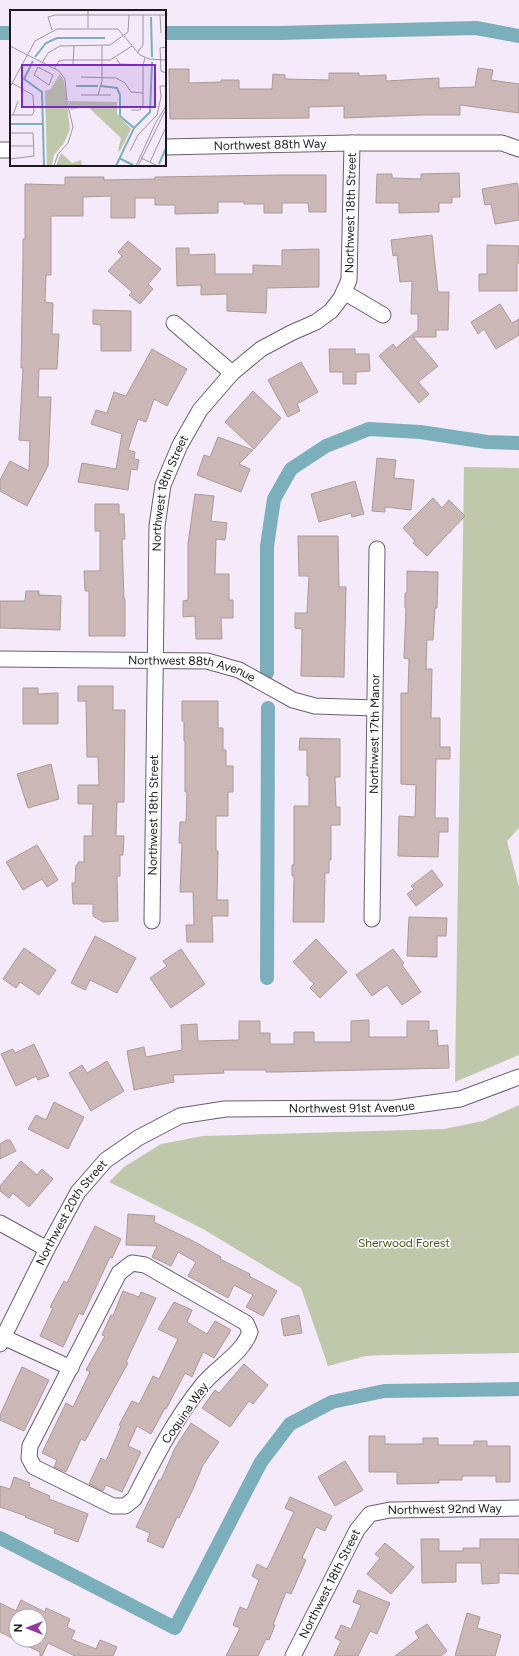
<svg xmlns="http://www.w3.org/2000/svg" width="519" height="1656" font-family="Figtree,sans-serif">
<rect width="100%" height="100%" fill="#f4eaf9"/>
<!-- green -->
<path fill="#c0c8ab" d="M464 467 519 468V828L507 841 519 887V1055L455 1082Z
M519 1105V1353L384 1355 366 1356 328 1366 301 1288 203 1229 109 1182 124 1167 161 1144 203 1136 444 1129 483 1121Z"/>
<g fill="none" stroke-linecap="round" stroke-linejoin="round">
<!-- canal -->
<path stroke="#7cafbc" stroke-width="14" d="M0 33H11
M165 33H279L476 28 519 36
M267 673V546L274 499 291 469 326 446 369 429 420 432 487 442 519 443
M267 978 268 708
M0 1538 175 1628 261 1462 290 1424 332 1402 384 1391 519 1389"/>
</g>
<!-- building -->
<path fill="#cbb8b6" stroke="#ac9a98" d="M478 68 493 70 491 80 519 84V113L460 105V115H421L344 118V106L309 107V118L170 119 169 69H189V83L221 82V80H239V89H272L273 74 285 75V79L329 80V73H359V76L386 75V81L439 78V88L475 87Z
M459 173 460 197H452V203H439V212L399 213V203H376L377 174H392V178L421 179V174Z
M281 175H326V212H309L308 203H282V213H264V204H244V202H218V213L175 214V205H155V198H135V218H111V196L83 197V216H51V275H46L45 302 53 303 52 334H59L57 369H39L38 397H51L48 466 27 506 0 491V480L10 461 29 471 30 441 19 440 23 368H21L23 260V239H25V184L65 185V177H104V180L155 179V177Z
M517 183 519 191V220L495 224 491 204 485 205 482 189Z
M432 235 438 292H449L448 330H436V337H413L438 366 418 382 429 394 419 403 379 356 393 344 396 348 418 330V314H411L412 281 400 282 397 255 393 256 391 240Z
M128 241 161 269 148 284 153 289 140 304 129 295 132 292 108 271 122 256 118 252Z
M487 245 519 246V263H517V291H479V274H487Z
M176 248H189V255L215 254V274H253V265L282 266V250L319 249V287L267 288 266 313 227 311V294L201 295V285L177 286Z
M500 304 512 323 519 319V335L496 349 484 329 478 334 471 322Z
M93 310 131 311V351H101V325L93 324Z
M152 349 187 369 167 406 154 399 146 422 138 419 128 450 135 452 134 459 139 460 137 470 131 469 128 490 78 482 82 463 116 469 122 434 91 424 96 410 107 413 114 392 126 396Z
M329 349H355V354H369L370 371 356 372V384H343V372H330Z
M301 362 318 392 297 404 300 411 288 417 268 380Z
M253 391 281 418 254 449 225 422Z
M218 437 253 450 239 464 250 469 241 492 197 475 204 455 210 457Z
M377 458 396 460 394 478 414 480 411 510 385 507V512L372 511Z
M355 481 364 514 352 517 351 513 319 522 311 494Z
M195 494 214 496 211 521 227 523 225 540 216 539 215 574H229V600H233V618H221L222 639H196L195 616 183 617V601L188 600V544Z
M433 498 442 508 449 500 465 516 427 556 413 543 415 541 403 528Z
M95 504H119V514H124L125 539H122L124 599H125V636H89V591H85L84 571H100V531H95Z
M298 536H338L339 587H346L344 677 301 676 302 629 295 628V613H307L309 576H299Z
M407 571 438 572 437 608H435L433 640H427L426 669H432L431 718H440V747H450V759H436L435 818H448V832H439L438 857 398 856 399 816 415 817 416 785 401 784V693H408L409 659 404 658 406 608H405V593H407Z
M26 591H39V595L61 596 60 630 0 628V601H25Z
M78 686H113V710H125L124 802H117L116 836H124L123 855H120V876H117L118 921 103 922 93 916V904H73L72 883H75L76 865H78V862H84V836H92L93 804H78V785H99L98 757H87L86 701H78Z
M23 688H38V694L58 693V724H23Z
M182 701H218V728H223V750H226V766H233V792H228V816H216V851H218L217 900H228V916H212L213 942H187L186 925H194L193 892H180L182 843H179L180 822H186L187 792H185V741H184V721H182Z
M300 738 340 739V777H335L336 807H340V825H331V860H329V873H325L324 922H293L294 876H292V865H294V806H309V776H307V750H299Z
M51 764 59 799 28 808 17 774Z
M37 845 58 880 47 887 42 879 23 890 6 862Z
M432 870 443 885 416 906 407 894 414 889 411 886Z
M409 917 447 918 446 936H437V957L407 956Z
M95 936 136 958 117 993 90 980 85 990 71 983Z
M316 939 347 972 320 998 310 988 314 984 293 962Z
M24 948 56 970 39 995 20 982 16 988 3 979Z
M181 949 205 984 171 1008 150 978 167 966 163 961Z
M393 949 404 963 402 965 421 992 402 1005 387 985 372 996 356 975Z
M369 1020V1037H407V1021H429V1031L437 1030 438 1046 448 1045 449 1068 280 1072H266V1070H223L224 1073 173 1075 174 1082 134 1090 127 1051 144 1047 146 1057 182 1050 181 1025 197 1024 198 1041 239 1040V1021H260V1033H270V1044H294V1032H314V1042H351V1021Z
M34 1044 49 1076 38 1080 36 1076 16 1086 1 1054 13 1049 15 1053Z
M107 1061 124 1091 91 1111 69 1073 82 1065 87 1073Z
M54 1102 84 1117 68 1149 28 1129 36 1115 46 1120Z
M6 1140H10L16 1151 0 1159V1144Z
M21 1161 37 1175 42 1169 53 1179 29 1207 13 1193 9 1198 0 1191V1186Z
M128 1214 155 1216 154 1222 195 1242 221 1257 220 1259 250 1274 249 1276 277 1291 263 1316 246 1307 253 1295 234 1285 228 1298 188 1276 196 1262 178 1252 171 1266 152 1257 157 1246 126 1245Z
M95 1226 121 1239 112 1258 110 1257 83 1315 79 1313 63 1347 40 1336 53 1308 50 1307 64 1281 67 1283Z
M123 1291 139 1297 141 1292 156 1298 126 1362 128 1363 85 1441 81 1439 66 1472 54 1467 57 1460 42 1453 66 1403 73 1407 90 1372 86 1370 105 1336 102 1335 111 1315 113 1316Z
M174 1302 192 1310 187 1322 207 1334 215 1321 231 1330 214 1358 203 1352 192 1377 185 1373 166 1409 165 1408 151 1434 137 1426 128 1446 141 1452 122 1492 106 1485 103 1491 89 1484 101 1458 106 1461 121 1426 119 1425 132 1401 139 1404 153 1376 159 1379 178 1339 158 1329Z
M299 1315 302 1333 284 1336 281 1319Z
M244 1364 268 1385 253 1404 249 1401 230 1427 202 1408 215 1390 219 1393Z
M22 1367 49 1380 24 1431 0 1420V1415Z
M191 1423 219 1442 203 1465 193 1489 179 1518 177 1517 163 1548 147 1541 150 1533 136 1527 159 1480H161L175 1448Z
M369 1436H385V1444H423V1438H438V1445H474V1441H487V1446H510V1482H496V1476H462V1480H439V1483L397 1484V1472H369Z
M345 1461 363 1490 335 1506 318 1477Z
M14 1477 30 1483 29 1487 50 1496 49 1499 88 1514 78 1542 54 1533 55 1529 25 1517 26 1516 0 1507V1486L10 1489Z
M290 1497 332 1516 325 1531 316 1527 302 1558 306 1560 291 1594 286 1592 273 1625H275L269 1640 266 1639 258 1656H226L240 1628 233 1625 240 1607 247 1610 259 1580 252 1576 257 1564 267 1569 294 1512 285 1508Z
M421 1539H439V1551H463V1548H480V1539H519V1574L499 1573V1583L482 1584 481 1563H456V1582L422 1583Z
M385 1543 414 1567 391 1594 367 1574 380 1558 375 1554Z
M358 1590 390 1603 377 1634 370 1631 358 1656H334L341 1641 335 1638 341 1625 351 1629 361 1605 353 1602Z
M21 1600 45 1612 46 1608 70 1619 67 1627 75 1631 71 1639 96 1649 100 1640 117 1647 113 1656H75L48 1643 42 1656H40V1652L15 1640H40V1616H16V1640L0 1632V1603L16 1611Z
M467 1613 480 1617 477 1628 501 1635 495 1656H455Z
M427 1624 447 1651 441 1656H395L419 1638 415 1632Z"/>
<g fill="none" stroke-linecap="round" stroke-linejoin="round">
<!-- minor casing -->
<g stroke="#69606d" stroke-width="17">
<g id="minor">
<path id="s1" d="M165 147 352 143H502L519 149"/>
<path d="M0 150H11"/>
<path d="M344 292 383 315"/>
<path d="M174 323 232 373"/>
<path id="s2" d="M0 659 207 661 239 670 293 700 315 706 375 708"/>
<path id="s3" d="M372 919 377 549"/>
<path id="s4" d="M152 921 157 526 163 485 180 445 200 410 232 373 261 349 291 333 316 322 331 311 341 298 349 280 352 143"/>
<path d="M0 1223 47 1249"/>
<path d="M132 1263 145 1265 246 1323 250 1332C242 1354 218 1366 203 1384 174 1420 155 1458 134 1499L125 1506H113L34 1467 29 1458 30 1446 119 1273Z"/>
<path d="M3 1337 71 1368"/>
<path id="s5" d="M0 1344 47 1249 78 1192 106 1160 138 1138 180 1116 225 1109 395 1108 460 1099 519 1077"/>
<path id="s6" d="M293 1656 357 1530 370 1514 390 1510 519 1508"/>
</g>
</g>
<!-- minor -->
<use href="#minor" stroke="#fff" stroke-width="15"/>
</g>
<g text-anchor="middle" stroke-width="3" stroke-linejoin="round" paint-order="stroke">
<!-- street labels -->
<g font-size="12" fill="#1c191e" stroke="#fff">
<text dy="4" stroke="none"><textPath href="#s1" startOffset="105">Northwest 88th Way</textPath></text>
<text dy="4" stroke="none"><textPath href="#s4" startOffset="790">Northwest 18th Street</textPath></text>
<text dy="4" stroke="none"><textPath href="#s4" startOffset="430">Northwest 18th Street</textPath></text>
<text dy="4" stroke="none"><textPath href="#s2" startOffset="193">Northwest 88th Avenue</textPath></text>
<text dy="4" stroke="none"><textPath href="#s3" startOffset="185">Northwest 17th Manor</textPath></text>
<text dy="4" stroke="none"><textPath href="#s4" startOffset="106">Northwest 18th Street</textPath></text>
<text dy="4" stroke="none"><textPath href="#s5" startOffset="472">Northwest 91st Avenue</textPath></text>
<text dy="4" stroke="none"><textPath href="#s5" startOffset="150">Northwest 20th Street</textPath></text>
<text transform="translate(185 1413) rotate(-55)" y="4">Coquina Way</text>
<text dy="4" stroke="none"><textPath href="#s6" startOffset="237">Northwest 92nd Way</textPath></text>
<text dy="4" stroke="none"><textPath href="#s6" startOffset="81">Northwest 18th Street</textPath></text>
</g>
<!-- park labels -->
<g font-size="12" fill="#495516" stroke="#fff">
<text x="404" y="1247">Sherwood Forest</text>
</g>
</g>
<!-- overview -->
<g transform="translate(10 10)">
<rect width="156" height="156" fill="#f4eaf9"/>
<path d="M50 64 54 71 60 119 54 133 44 145 42 156H37L35 81 41 79ZM58 91 107 92V104L121 119 110 141H108L111 128 77 96 61 100ZM51 143 62 153 71 150 72 156H46Z" fill="#c0c8ab"/>
<path fill="none" stroke="#7cafbc" stroke-width="2" d="M141 7 142 47M25 47 36 33 47 28H95M23 51 14 69 32 82 34 156M66 76H88M91 76 107 78 110 85V106L124 118M0 114H33M109 148 123 155M149 154 156 138M106 156 124 118 140 102 142 52"/>
<path fill="none" stroke="#9e96a1" stroke-width="1" d="M150 5 151 23M78 18V0M42 20 38 7 45 5H156M0 36 49 61 55 69 57 92 63 117 58 133 48 144 44 156M156 37 150 38 151 61 156 63M127 43 133 35V5M106 48 110 54 133 55M32 53 38 43 50 36 100 35 118 22 119 5M63 54 64 36M28 57 43 65 39 75 24 65ZM44 59 49 51 54 50H100L122 36M71 67 106 68 115 73 121 82 133 83M0 77 25 31 47 19H108L130 45 139 49 156 50M71 85H101M88 85 92 71V36M121 100H130L133 95V55L135 48M0 105H22L24 102 23 85 2 73M3 105 8 91M0 123H23L24 146 0 149M0 136H24M120 141 128 125 147 105 151 87 150 76H156M131 148 148 156M140 152 156 117M126 156 145 114 156 96M128 156 155 101"/>
<path fill="#7b2cbf" fill-opacity="0.15" stroke="#7b2cbf" stroke-width="2" d="M12 55H145V97H12Z"/>
<rect width="156" height="156" fill="none" stroke="#1c191e" stroke-width="2"/>
</g>
<!-- north arrow -->
<g transform="translate(28 1628) rotate(270)"><circle r="19" fill="#ffffff" stroke="#a4a3a5"/>
<path d="M0-3L7 15L0 10L-7 15Z" fill="#9236a0"/>
<text y="-6" font-size="11" font-weight="bold" text-anchor="middle" fill="#1c191e">N</text>
</g>
</svg>
